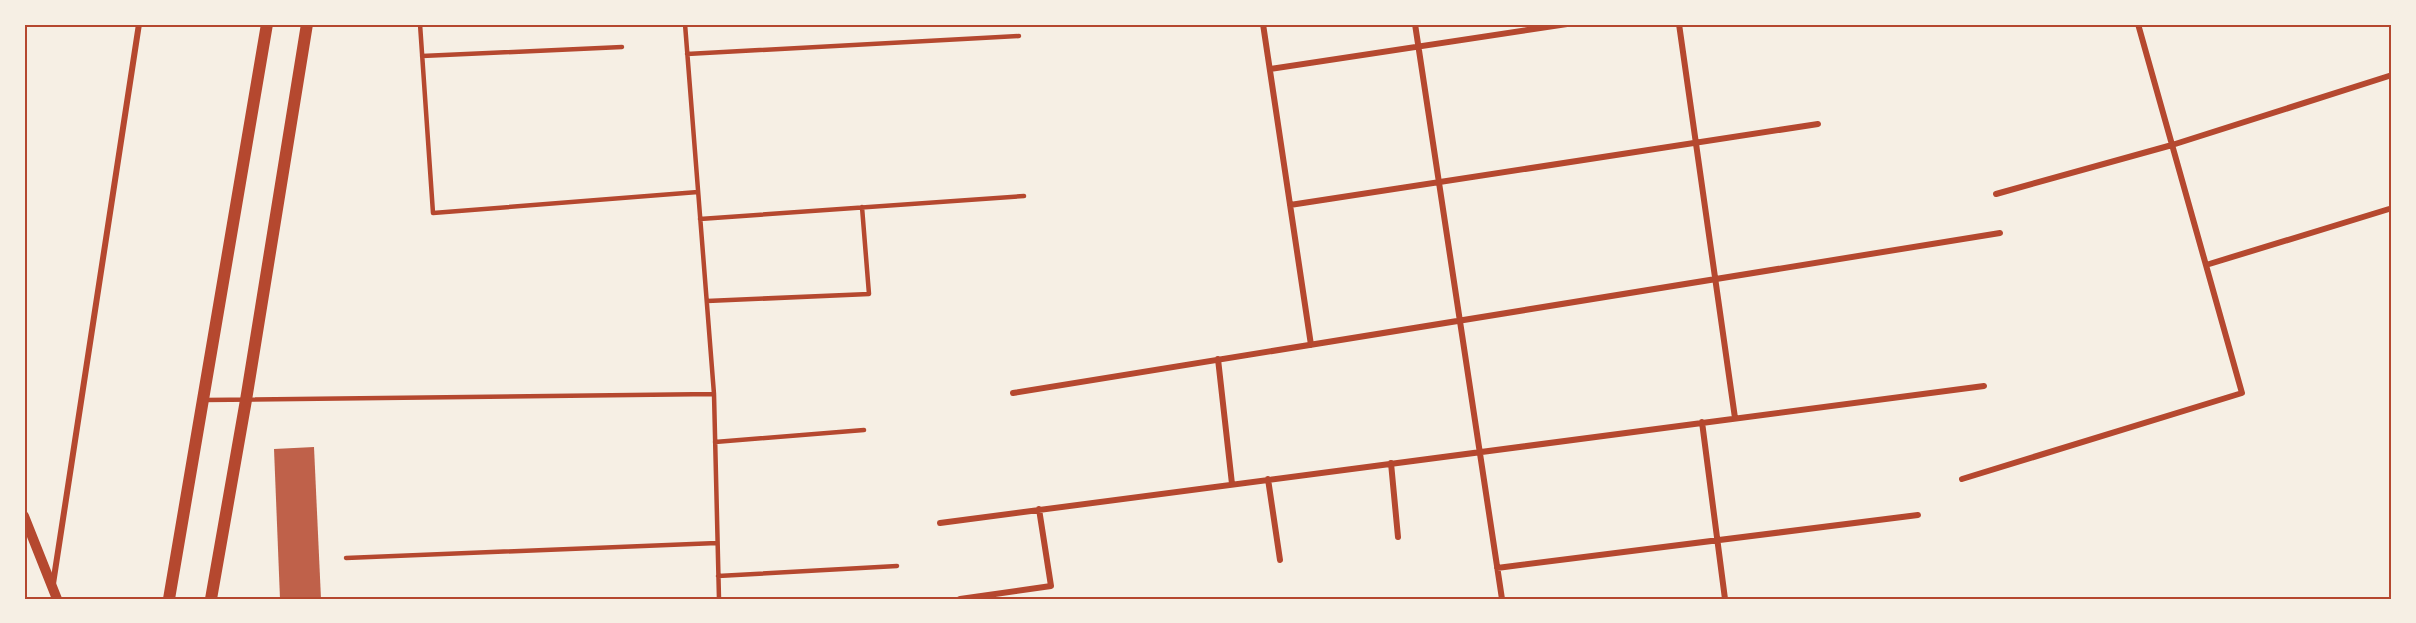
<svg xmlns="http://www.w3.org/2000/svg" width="2416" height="623" font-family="'Nunito Sans',sans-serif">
<rect width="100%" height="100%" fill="#f6efe4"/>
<!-- building -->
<path fill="#bf614a" d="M314 447 321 599H280L274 449Z"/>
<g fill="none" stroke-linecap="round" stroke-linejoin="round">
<!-- service -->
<path stroke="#b5482f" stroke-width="4.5" d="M420 24 433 213 698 192
M685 24 714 394 719 599
M687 54 1019 36
M422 56 622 47
M700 219 1024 196
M707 301 869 294 862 207
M204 400 714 394
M715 442 864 430
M346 558 717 543
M718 576 897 566"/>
<!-- minor -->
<path stroke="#b5482f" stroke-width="6" d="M1263 24 1311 345
M1415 24 1502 599
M1679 24 1735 418
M1270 69 1567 24
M1996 194 2172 145 2392 75
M1290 205 1818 124
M2206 265 2389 209
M1218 359 1232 484
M1013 393 2000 233
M1702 422 1725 599
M1391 463 1398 537
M1268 479 1280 560
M1962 479 2242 393 2138 24
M940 523 1984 386
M1497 568 1918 515
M53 584 139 24
M960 599 1051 586 1039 509"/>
<!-- tertiary -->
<path stroke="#b5482f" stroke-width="10" d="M24 516 57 599"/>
<!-- secondary -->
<path stroke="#b5482f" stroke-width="12" d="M169 599 267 24
M211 599 246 400 307 24"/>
</g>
<!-- border -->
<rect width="2416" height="623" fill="none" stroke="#f6efe4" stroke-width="51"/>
<rect x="26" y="26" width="2364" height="572" fill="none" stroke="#b5482f" stroke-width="2"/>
</svg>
